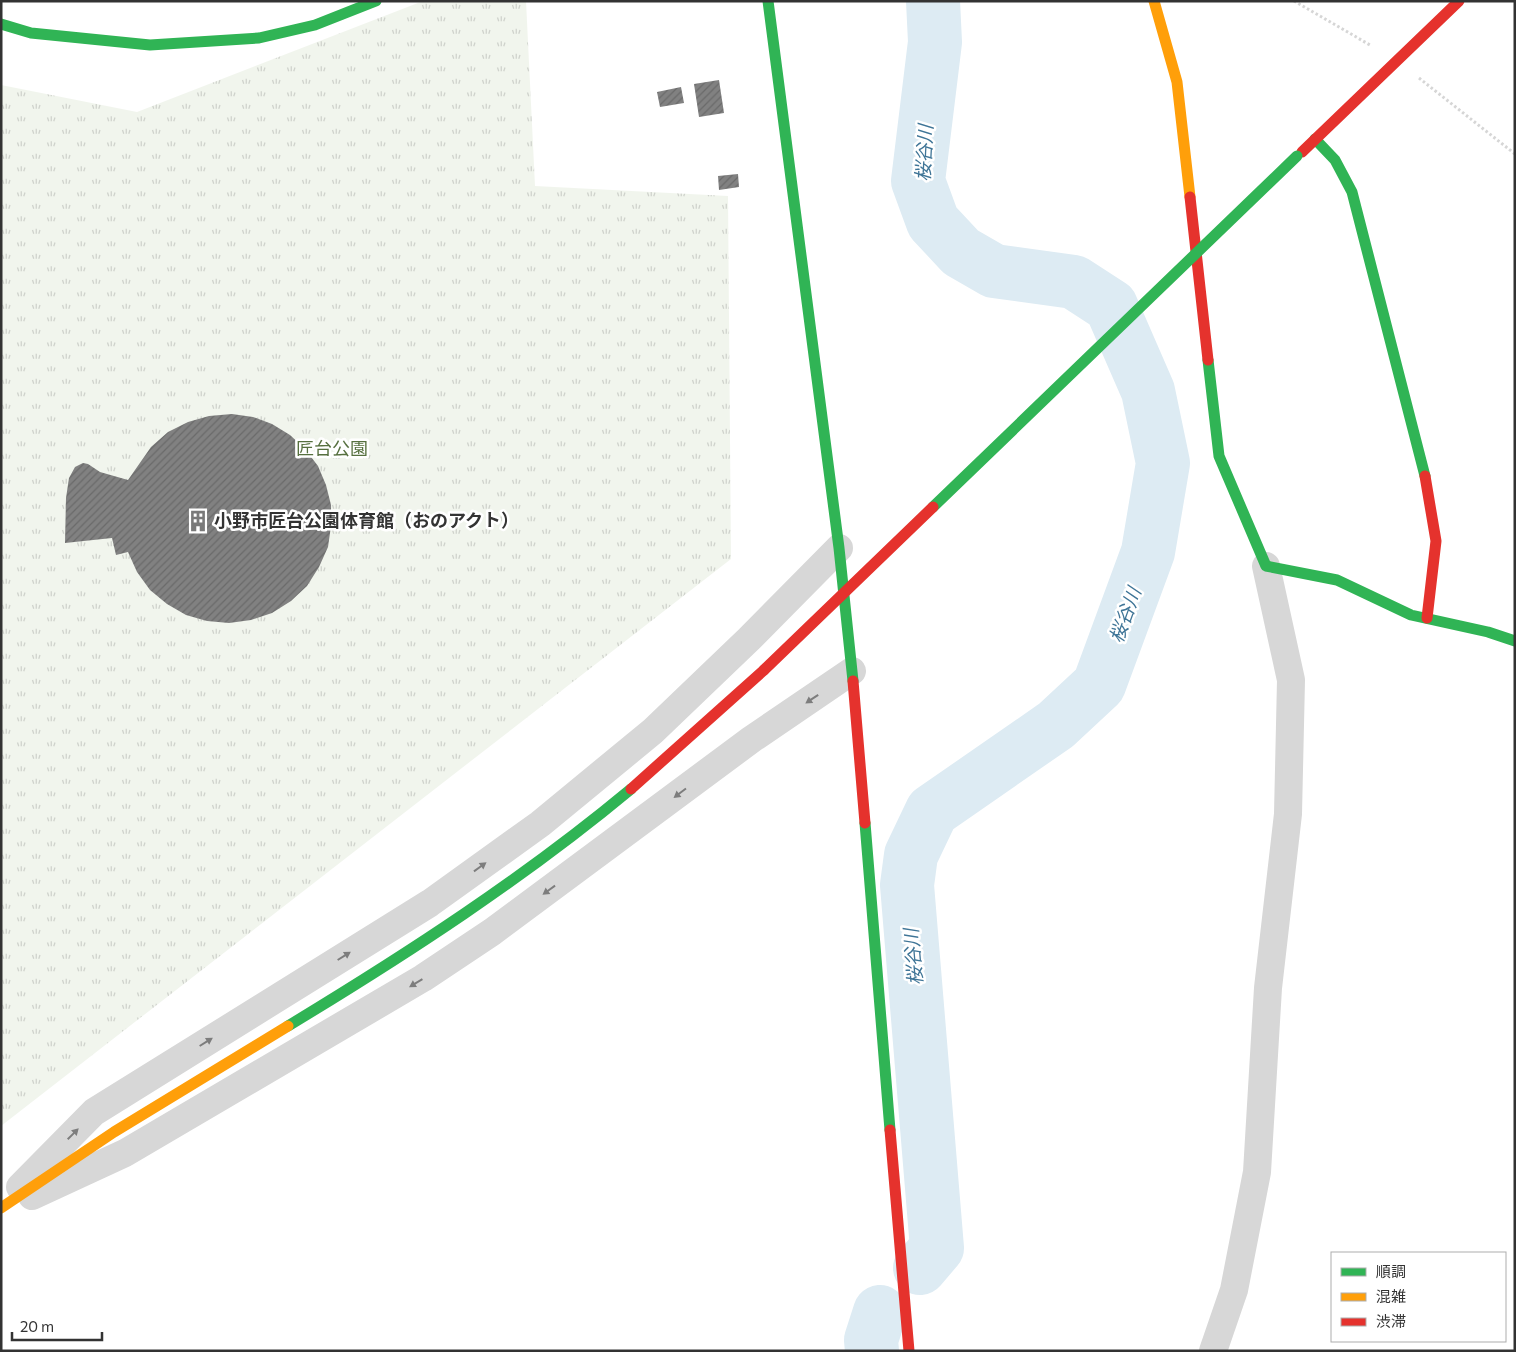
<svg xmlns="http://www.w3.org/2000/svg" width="1516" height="1352" font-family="Commissioner,'Noto Sans JP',sans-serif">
<defs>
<pattern id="park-tufts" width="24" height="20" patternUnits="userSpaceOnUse" patternTransform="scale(1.25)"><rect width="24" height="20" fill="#f1f5ed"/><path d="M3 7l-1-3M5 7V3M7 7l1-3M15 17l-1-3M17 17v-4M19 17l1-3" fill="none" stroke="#cfd2cc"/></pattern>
<pattern id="building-hatch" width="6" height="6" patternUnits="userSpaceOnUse" patternTransform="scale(1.25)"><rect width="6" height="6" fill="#818181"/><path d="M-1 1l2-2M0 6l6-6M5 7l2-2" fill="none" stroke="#6a6a6a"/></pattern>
</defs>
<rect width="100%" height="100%" fill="#fff"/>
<!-- park -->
<path fill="url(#park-tufts)" d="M423 1H526L535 186 728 196 731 559 1 1126V85L137 112Z"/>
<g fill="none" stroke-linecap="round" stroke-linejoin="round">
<!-- river -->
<path stroke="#ddebf3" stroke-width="54" d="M920 1268 937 1248 907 885 911 855 932 811 1056 725 1099 685 1148 552 1163 463 1148 391 1111 306 1074 282 994 271 961 252 933 222 918 181 935 42 933 1
M872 1351 871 1340 880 1312"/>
</g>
<!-- building -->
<path fill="url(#building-hatch)" d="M719 80 724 113 699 117 694 84Z
M681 87 684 103 660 107 657 92Z
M738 174 739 187 719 190 718 176Z
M232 414 253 417 272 424 290 435 305 449 318 466 326 485 331 505V526L328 547 319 567 307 586 291 601 272 613 251 620 229 623 207 621 186 615 167 604 150 590 137 572 128 552 116 555 112 538 65 543 66 498 69 478 75 467 83 463 88 464 100 472 128 480 151 447 168 432 188 422 209 416Z"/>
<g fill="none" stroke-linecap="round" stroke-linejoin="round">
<!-- path -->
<path stroke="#d6d6d6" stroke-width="3" stroke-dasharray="2.5 2.5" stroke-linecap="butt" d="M1294 1 1370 45
M1419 78 1515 154"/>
<!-- street -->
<path stroke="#d7d7d7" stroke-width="28" d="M20 1187 94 1112 430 903 540 824 653 731 749 639 839 548
M32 1196 125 1153 423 978 492 932 752 739 852 671
M1213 1351 1234 1290 1257 1172 1268 988 1288 814 1291 680 1266 566"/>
<!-- fast -->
<path stroke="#30b455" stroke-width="11" d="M768 1 839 548 853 681
M1 24 31 33 150 45 259 38 315 25 376 1
M1315 139 1335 160 1352 192 1425 476
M1208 360 1219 456 1266 566 1337 580 1411 615 1488 632 1515 641
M865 823 890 1130
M288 1026C407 954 524 878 631 789"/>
<!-- slow -->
<path stroke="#ff9f0a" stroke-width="11" d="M1154 1 1177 82 1190 197
M1 1208 114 1132 288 1026"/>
<!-- jam -->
<path stroke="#e5322d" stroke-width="11" d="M1302 152 1459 1
M1190 197 1208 360
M1425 476 1436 541 1427 618
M853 681 865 823
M631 789 764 670
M890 1130 909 1351"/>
<!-- fast-bridge -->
<path stroke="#30b455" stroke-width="11" d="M933 507 1297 156"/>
<!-- jam-bridge -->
<path stroke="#e5322d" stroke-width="11" d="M764 670 933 507"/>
</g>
<!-- one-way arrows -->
<defs><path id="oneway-solid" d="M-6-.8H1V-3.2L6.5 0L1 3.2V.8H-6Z" transform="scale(1.25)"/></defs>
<g fill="#7d7d7d">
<use href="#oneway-solid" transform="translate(812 699) rotate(146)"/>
<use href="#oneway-solid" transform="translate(680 793) rotate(143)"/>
<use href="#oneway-solid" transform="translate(480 867) rotate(-36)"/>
<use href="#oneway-solid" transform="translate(549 890) rotate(144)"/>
<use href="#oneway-solid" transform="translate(344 956) rotate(-32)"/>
<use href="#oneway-solid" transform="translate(416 983) rotate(149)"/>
<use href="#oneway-solid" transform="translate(206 1042) rotate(-32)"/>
<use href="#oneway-solid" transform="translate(73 1134) rotate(-45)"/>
</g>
<!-- icons -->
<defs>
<g id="building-bare" transform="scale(1.725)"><path d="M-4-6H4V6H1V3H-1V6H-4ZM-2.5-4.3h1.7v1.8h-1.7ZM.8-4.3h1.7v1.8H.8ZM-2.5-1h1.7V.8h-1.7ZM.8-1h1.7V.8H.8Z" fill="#7a7a7a" stroke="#fff" stroke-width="2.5" paint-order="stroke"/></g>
</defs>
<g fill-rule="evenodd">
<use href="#building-bare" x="198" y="521"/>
</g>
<g text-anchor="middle" stroke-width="5" stroke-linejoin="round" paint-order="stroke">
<!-- park labels -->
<g font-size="18" fill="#56703f" stroke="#fff">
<text x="332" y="455">匠台公園</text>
</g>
<!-- poi labels -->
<g font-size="18" font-weight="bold" fill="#333" stroke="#fff" text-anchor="start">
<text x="214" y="527">小野市匠台公園体育館（おのアクト）</text>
</g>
<!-- water labels -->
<g font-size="19" font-style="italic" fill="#3f7597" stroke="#fff">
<text transform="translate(924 153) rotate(-87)" y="7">桜谷川</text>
<text transform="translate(1125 615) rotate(-70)" y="7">桜谷川</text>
<text transform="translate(913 957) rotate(-95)" y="7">桜谷川</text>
</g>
</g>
<!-- border -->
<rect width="1516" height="1352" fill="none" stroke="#333333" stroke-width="5"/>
<!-- legend -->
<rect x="1331" y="1252" width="175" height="90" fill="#ffffff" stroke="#adadad"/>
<rect x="1341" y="1268" width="25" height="8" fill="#30b455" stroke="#adadad"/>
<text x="1376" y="1277" font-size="15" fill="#333333">順調</text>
<rect x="1341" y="1293" width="25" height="8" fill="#ff9f0a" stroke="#adadad"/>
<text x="1376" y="1302" font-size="15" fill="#333333">混雑</text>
<rect x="1341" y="1318" width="25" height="8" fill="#e5322d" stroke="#adadad"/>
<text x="1376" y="1327" font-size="15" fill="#333333">渋滞</text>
<!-- scale -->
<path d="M12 1332v8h90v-8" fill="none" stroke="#333333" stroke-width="2.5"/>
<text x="20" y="1332" font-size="15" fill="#333333" stroke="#ffffff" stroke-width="4" paint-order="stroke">20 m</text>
</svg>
